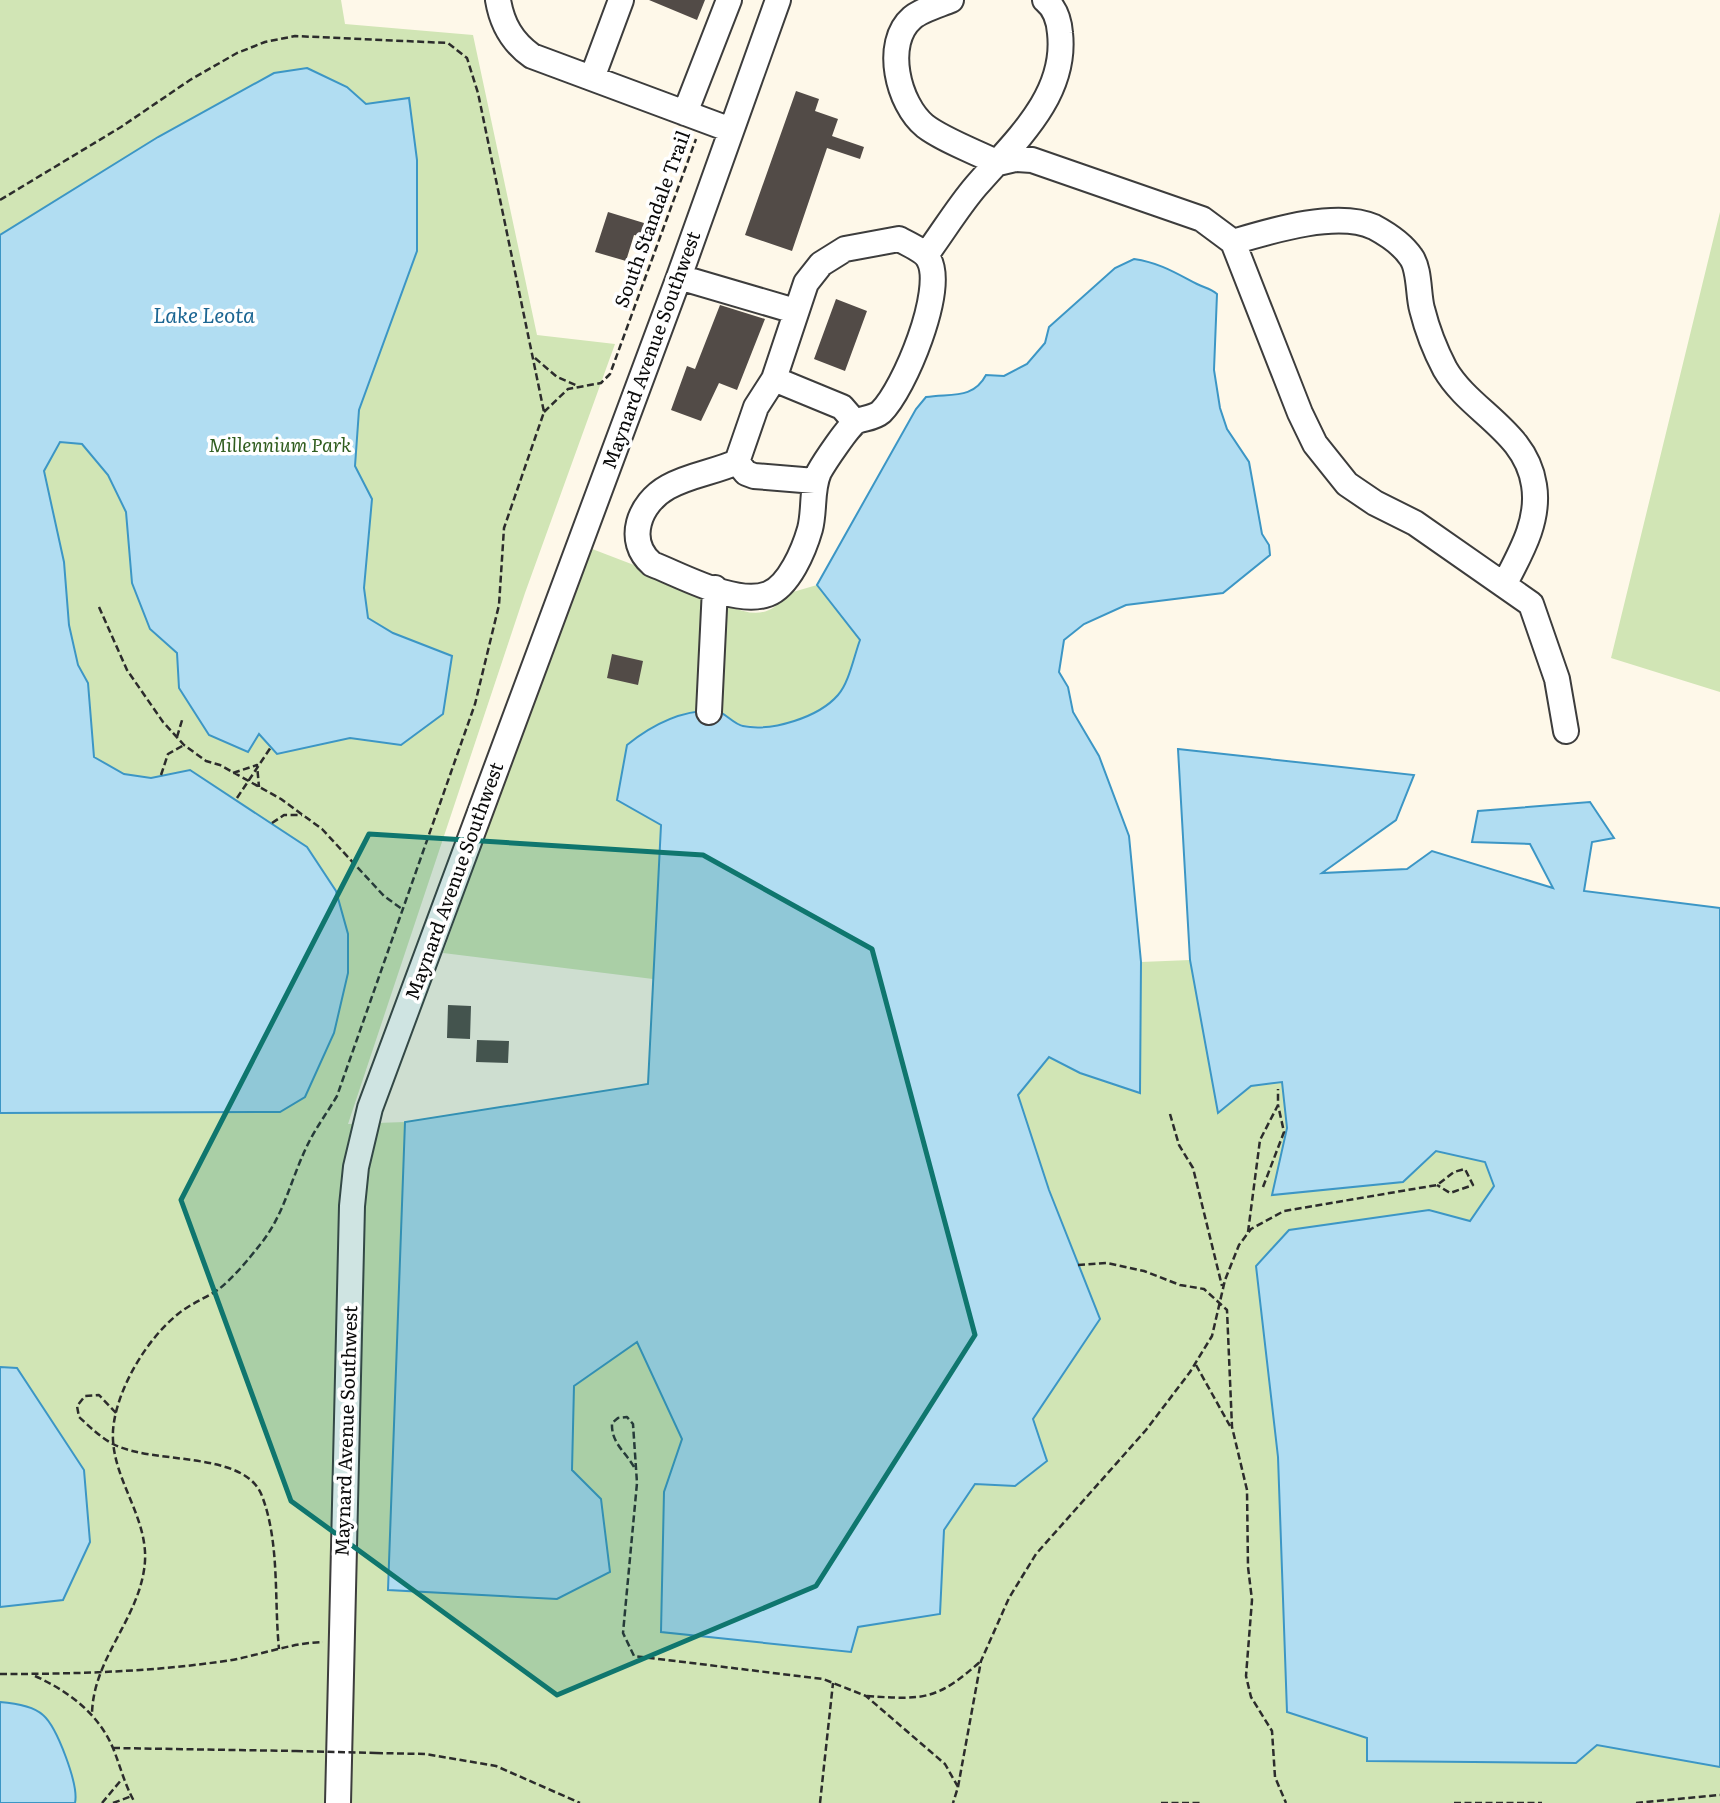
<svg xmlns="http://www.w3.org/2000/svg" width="1720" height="1803" font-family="Literata,serif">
<rect width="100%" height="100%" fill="#fef8e9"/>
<!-- green -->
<path fill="#d1e5b5" d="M0 0H341L345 24 473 35 537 335 615 344 525 593 348 1124 405 1122 388 1590 601 1499 572 1470 574 1386 637 1341 682 1439 664 1492 857 1627 940 1614 944 1530 975 1483 1015 1486 1033 1419 1100 1319 1049 1190 1018 1095 1049 1057 1080 1073 1140 1093 1141 962 1190 960 1218 1112 1251 1086 1283 1082 1287 1128 1272 1195 1403 1182 1436 1151 1485 1162 1494 1186 1470 1221 1429 1210 1256 1266 1278 1457 1287 1712 1367 1738V1760L1597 1745 1720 1767V1803H0Z
M1720 212V692L1611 658Z
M587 547 707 593C734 610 765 627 786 594L817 585 860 640C854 656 849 683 838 695 813 723 761 735 728 720L661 824 653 979 443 953Z"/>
<!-- water -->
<path fill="#b1ddf2" stroke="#3c96c5" stroke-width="2" d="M307 68 347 87 366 104 409 98 417 160V251L359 410 355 466 372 499 364 588 368 618 393 633 452 656 443 714 401 745 350 738 277 754 259 734 248 752 209 735 179 688 177 653 150 629 132 583 126 512 108 475 82 444 60 442 44 471 64 562 69 625 78 665 88 683 94 757 124 774 151 778 190 770 307 847 336 891 348 934V973L334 1033 305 1097 280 1112 0 1113V235L158 137 274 73Z
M1134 259C1160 263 1174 272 1197 284 1205 288 1210 288 1217 294L1214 370 1220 408 1227 429 1249 462 1262 534 1269 545 1270 555 1223 593 1126 605 1084 624 1064 640 1059 672 1068 687 1073 712 1099 756 1129 836 1141 962 1140 1093 1080 1073 1049 1057 1018 1095 1049 1190 1100 1319 1033 1419 1047 1461 1015 1486 975 1484 944 1530 940 1614 858 1627 851 1652 661 1632 664 1492 682 1439 637 1342 574 1386 572 1470 601 1499 610 1572 557 1599 388 1590 405 1122 648 1084 661 825 617 800 627 745C652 725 682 709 716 711 725 712 733 724 743 726 772 732 819 717 838 695 849 683 854 656 860 640L817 585 916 409 926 397C950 393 973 400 986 375L1004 376 1027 364 1045 343 1049 327 1115 268Z
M1178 749 1414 775 1396 820 1322 873 1407 869 1432 851 1553 888 1530 844 1472 842 1478 811 1590 802 1614 838 1592 842 1584 891 1720 908V1767L1597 1745 1576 1763 1367 1761V1738L1287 1712 1278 1457 1256 1266 1289 1230 1429 1210 1470 1221 1494 1186 1485 1162 1436 1151 1403 1182 1272 1195 1287 1128 1282 1082 1251 1086 1218 1113 1190 960Z
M0 1367 17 1368 84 1470 90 1542 63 1600 0 1607Z
M0 1702C13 1703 33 1706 43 1715 57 1727 79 1785 75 1803H0Z"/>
<!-- building -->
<path fill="#524b47" d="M649 0H705L697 20Z
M796 91 819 99 815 111 838 119 832 136 864 147 860 159 827 148 792 251 745 235Z
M608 212 644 223 640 236 634 235 626 261 595 252Z
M836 299 867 311 845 371 814 359Z
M720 305 765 319 737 390 719 383 701 421 671 410 687 366 695 369Z
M612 654 643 661 638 685 607 678Z
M448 1005 471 1006 470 1039 447 1038Z
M477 1040 509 1041 508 1063 476 1062Z"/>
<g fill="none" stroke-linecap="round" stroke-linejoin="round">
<!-- minor casing -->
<g stroke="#3d3d3d" stroke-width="28">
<path id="minor" d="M498 0C502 24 512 42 532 56L731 130
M951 0C939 5 921 10 912 18 883 43 898 104 925 126 943 140 976 152 998 163L1015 159 1032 160 1202 219 1233 242 1300 413 1315 444 1347 484 1375 503 1415 523 1531 604 1557 679 1566 731
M592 78 621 0
M685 113 729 0
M899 239C908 244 925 251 929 260 945 290 905 388 881 412 874 418 865 418 857 421 849 425 824 463 819 472 811 490 815 510 810 529 804 550 789 586 768 594 736 606 683 576 652 564 625 541 639 503 668 487 689 475 715 472 737 462L756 407 774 379 806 283 821 264 845 249Z
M1233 242C1270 231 1337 210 1374 227 1387 234 1403 245 1411 257 1420 269 1418 295 1422 309 1427 329 1435 350 1445 369 1470 412 1526 431 1534 485 1540 521 1520 554 1504 585
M926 255C943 232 958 207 976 186 1015 141 1067 96 1060 33 1059 20 1055 8 1045 0
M679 277 795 311
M774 379 842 407 855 422
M737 462 746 473 754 476 815 481
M709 712 715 588
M338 1803 352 1206 356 1167 370 1108 679 277 778 0"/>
</g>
<!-- path -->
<path stroke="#2c2c2c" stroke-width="2.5" stroke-dasharray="7 3.5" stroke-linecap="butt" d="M0 200 121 127 190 80 237 53 265 42 295 36 448 43 467 58 478 93 544 412 504 528 499 605 475 704 337 1096C327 1113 315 1129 307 1146 290 1181 284 1216 259 1246 248 1260 233 1278 219 1289 206 1298 190 1304 178 1314 148 1338 120 1384 114 1422 105 1475 153 1517 144 1570 136 1622 93 1660 92 1714
M535 358 557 377 578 386
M544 412 568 389 601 383 610 374 696 139
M99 607 127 670 163 722 184 745 206 761 220 765 281 799 322 829 384 896 402 909
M177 737 183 717
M233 773 257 765 259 787
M161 775 168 754 184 745
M237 798 271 747
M272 823 284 815H302
M1170 1114 1179 1145 1193 1168 1222 1286
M1263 1187 1284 1132 1278 1105
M1248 1232 1260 1140 1278 1105V1089
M1078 1265 1107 1263 1144 1271 1180 1285 1204 1289 1227 1310 1232 1427 1247 1490 1248 1567 1252 1600 1246 1676 1251 1697 1272 1731 1275 1777 1286 1803
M1196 1365 1230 1426
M116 1413 99 1395 85 1396 77 1406 79 1417C90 1427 100 1437 113 1444 153 1465 245 1450 262 1496 280 1543 274 1600 279 1649
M634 1467C625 1451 611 1443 612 1423L618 1418 627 1417 633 1424 637 1483 623 1633 634 1656 823 1679 866 1696 945 1764 958 1787 953 1803
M0 1674C73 1674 146 1672 218 1662 254 1658 287 1643 323 1642
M35 1676C68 1691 98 1713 113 1748 121 1768 124 1783 135 1803
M867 1696C925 1700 937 1700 981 1661
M113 1748 296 1751
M376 1753 425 1754 496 1766 580 1803
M958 1787 981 1661 1009 1598 1036 1554 1146 1430 1190 1372 1212 1336 1225 1280 1239 1245 1251 1229 1284 1211 1437 1185 1454 1172 1465 1169 1473 1185 1450 1193 1437 1185
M102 1803 122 1779
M113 1803 132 1796
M820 1803 833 1683
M1161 1803H1200
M1454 1803H1542
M1636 1803 1720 1795"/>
<!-- minor -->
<use href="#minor" stroke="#fff" stroke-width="24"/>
<!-- path-bridge -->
<path stroke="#2c2c2c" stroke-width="2.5" stroke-dasharray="7 3.5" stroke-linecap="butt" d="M296 1751 376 1753"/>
</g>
<!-- marked area -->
<path fill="#0f766e" fill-opacity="0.2" stroke="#0f766e" stroke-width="5" stroke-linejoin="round" d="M369 834 703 855 872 949 975 1335 816 1586 557 1695 291 1501 181 1200Z"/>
<g text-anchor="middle" stroke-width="7" stroke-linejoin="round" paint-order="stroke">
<!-- street labels -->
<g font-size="19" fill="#0a0a0a" stroke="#fff">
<text transform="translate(652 219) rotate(-70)" y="7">South Standale Trail</text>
<text transform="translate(651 350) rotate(-70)" y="7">Maynard Avenue Southwest</text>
<text transform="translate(454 881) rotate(-70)" y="7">Maynard Avenue Southwest</text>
<text transform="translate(346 1431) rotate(-88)" y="7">Maynard Avenue Southwest</text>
</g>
<!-- park labels -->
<g font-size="19" font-style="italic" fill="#305d1f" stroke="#fff">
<text x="280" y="452">Millennium Park</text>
</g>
<!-- water labels -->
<g font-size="21" font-style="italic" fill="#1c6693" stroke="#fff">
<text x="204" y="323">Lake Leota</text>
</g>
</g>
</svg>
